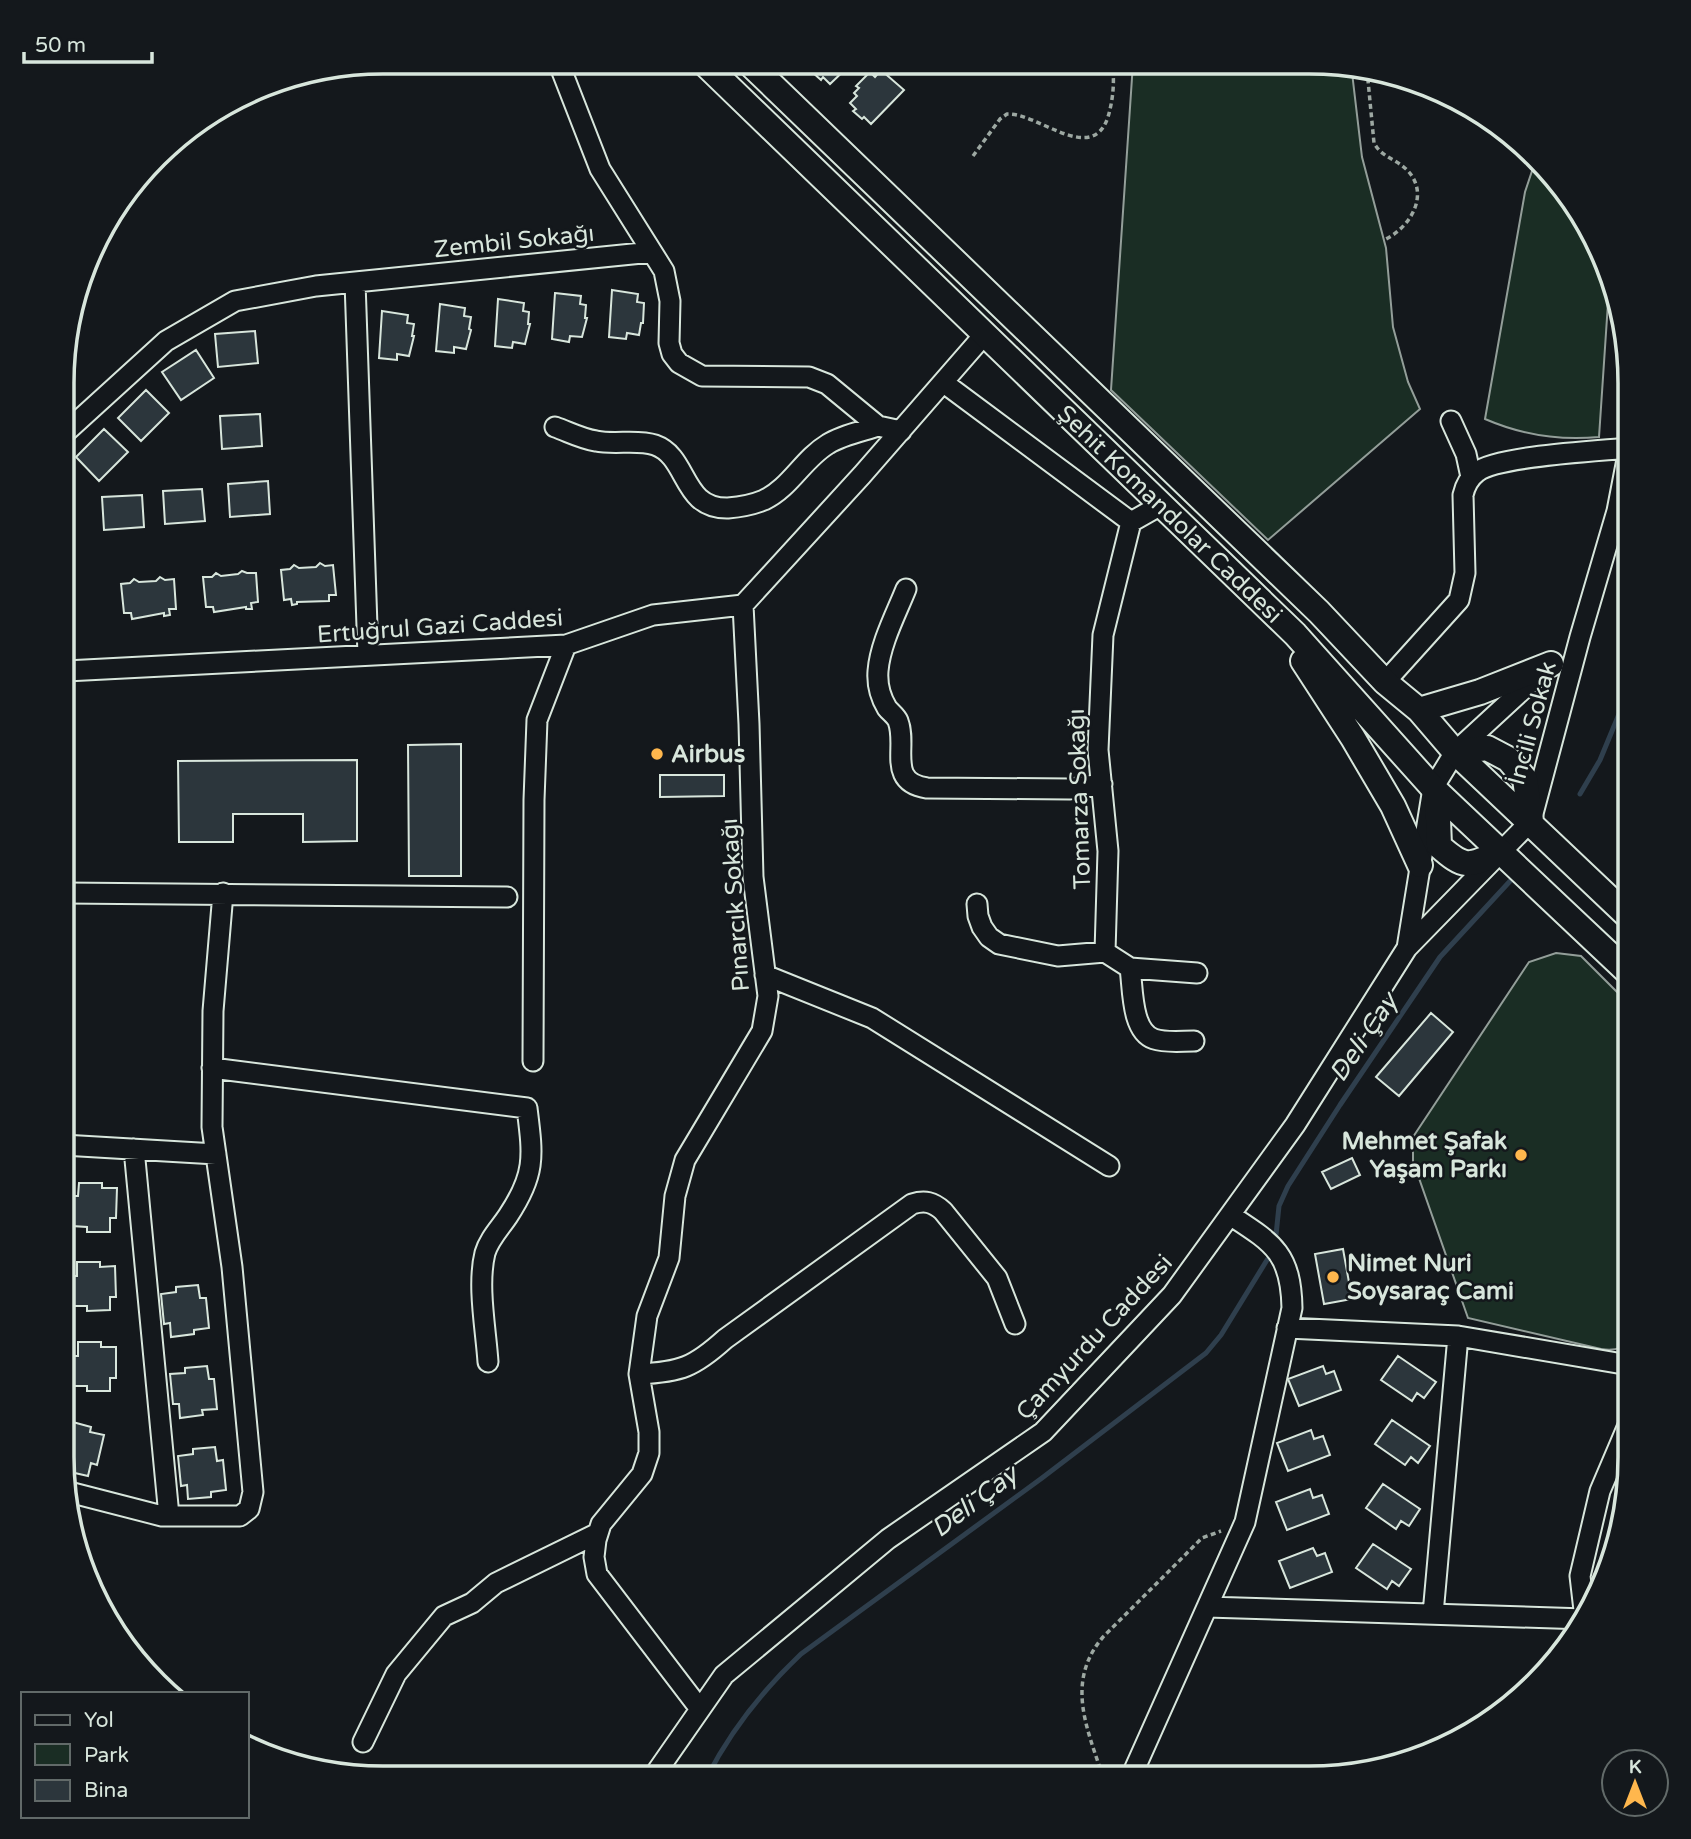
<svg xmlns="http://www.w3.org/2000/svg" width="1691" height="1839" font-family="'Varela Round',sans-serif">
<rect width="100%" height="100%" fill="#14181c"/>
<!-- green -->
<path fill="#1a2d24" stroke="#939e99" stroke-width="2" d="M1133 63 1351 64 1362 157 1386 248 1393 327 1408 382 1420 409 1268 540 1111 390Z
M1534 165 1576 204 1610 273 1599 437C1558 441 1522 435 1485 419L1525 192Z
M1556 953 1581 956 1629 1004V1340C1623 1349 1612 1351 1601 1349L1468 1318 1413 1161V1137L1529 962Z"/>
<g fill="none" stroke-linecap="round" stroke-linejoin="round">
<!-- stream -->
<path stroke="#2f3f4d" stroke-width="5" d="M1580 794 1600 760 1629 690
M1276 1235 1279 1206 1288 1186 1340 1105 1440 957 1512 879
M707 1777C730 1732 764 1689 801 1654L1042 1478 1206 1353 1221 1335 1267 1260"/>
</g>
<!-- building -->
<path fill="#2c363c" stroke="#d8e6dc" stroke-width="2" d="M810 62 852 63 830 84 823 77 821 80 812 72 815 69Z
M881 70 904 90 871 124 864 117 862 119 853 111 856 109 850 103 857 96 854 93 859 88 856 86 870 72 875 77Z
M612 290 638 294 637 302 644 303 643 323H641L639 335 627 333 626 339 609 337Z
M555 293 581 296 580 304 586 305 585 318H587L582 337 570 336 569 342 552 339Z
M498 299 524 303 523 311 529 312 528 324H530L525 344 513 342 512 348 495 346Z
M440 304 465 308 464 316 471 317 469 329 471 330 466 349 454 347V353L436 351Z
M382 311 408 315 407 323 414 324 412 336H414L409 356 397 354V360L379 358Z
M255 331 258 363 218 367 215 334Z
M196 350 214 378 181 400 162 372Z
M146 390 169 413 141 441 118 418Z
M260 414 262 446 222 449 220 416Z
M104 429 128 452 99 481 76 457Z
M268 481 270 514 230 517 228 484Z
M202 489 205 521 165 524 163 491Z
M142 495 144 527 104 530 102 497Z
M320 563 325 566 333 565 336 595H329V601L297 602V604L292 605 291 599 284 600 281 570 290 569 294 565 299 568 316 567Z
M242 571 247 573H256L258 602 251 603 252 609H246V607L214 612 213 607H206L203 577H212L216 573 221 576 238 574Z
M160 577 165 580 174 579 176 609H169L170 615 164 616V613L132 619 131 613H124L121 584 130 583 134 579 139 582 156 581Z
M461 744V876H409L408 745Z
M357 760V841L303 842V814H233V842H179L178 761Z
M660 775H724V796L660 797Z
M1431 1013 1453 1032 1399 1096 1376 1077Z
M1352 1158 1360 1175 1331 1189 1322 1172Z
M79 1183H102V1188H117L116 1218H110V1232H87V1227L72 1226 73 1196H78Z
M1343 1249 1352 1299 1324 1304 1315 1254Z
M77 1262H100V1267L115 1266 116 1297H110V1310L87 1311V1306H72V1276H77Z
M198 1285 200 1298H206L209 1328 194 1330V1334L171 1337 170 1323 164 1324 161 1294 176 1292V1287Z
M78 1342H101V1347H116V1378H110V1391H87V1386H72V1356H78Z
M1398 1356 1436 1382 1424 1398 1417 1393 1412 1401 1381 1380Z
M207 1366 209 1379H214L217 1409 202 1410 203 1415 180 1418 179 1404H173L170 1374 185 1373V1368Z
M1323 1366 1326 1374 1334 1371 1341 1390 1299 1406 1288 1379Z
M1392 1420 1430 1446 1418 1463 1411 1457 1405 1465 1375 1444Z
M69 1421 91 1427 90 1432 104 1435 97 1465 91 1463 88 1476 66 1471 67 1466 62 1465V1434H65Z
M1311 1430 1314 1439 1323 1436 1330 1455 1288 1471 1277 1443Z
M215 1447 217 1461 223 1460 226 1490 211 1492V1497L188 1499 187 1485 181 1486 178 1456 193 1454V1449Z
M1383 1484 1420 1509 1409 1526 1401 1521 1396 1529 1366 1508Z
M1310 1489 1313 1498 1322 1495 1329 1514 1287 1530 1276 1502Z
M1373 1544 1411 1569 1399 1586 1392 1581 1387 1589 1356 1568Z
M1313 1548 1317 1556 1325 1553 1332 1572 1290 1588 1279 1561Z"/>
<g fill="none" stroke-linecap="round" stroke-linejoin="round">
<!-- minor casing -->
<g stroke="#d8e6dc" stroke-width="23">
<path id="minor" d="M561 62V69L600 169 664 271 670 301 669 343 672 354 679 363 702 376 809 377 827 384 878 426 901 431
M355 282 368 655
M944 383 1131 522
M1451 421 1466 454 1471 477
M555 427C569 432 582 439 596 441 615 445 637 439 655 445 689 457 681 509 728 508 740 507 752 505 764 500 790 488 803 459 828 444 842 435 863 431 878 426
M67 431 166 341 235 301 316 286 652 252
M1131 522 1161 505
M906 589C896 614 880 644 878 671 877 684 881 698 887 708 890 712 896 716 898 721 908 746 886 782 927 788L1070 789 1102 784
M66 671 566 645 653 615 743 605 862 475 984 335
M1385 682 1459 600 1465 573 1463 495C1465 486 1469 478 1477 472 1497 456 1599 451 1629 448
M65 893 507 897
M977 904 978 916 982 927 989 937 999 944 1058 956 1105 952 1130 968C1133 988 1131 1031 1154 1039 1166 1043 1181 1041 1194 1041
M1407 948 1433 788 1455 752 1543 671
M1105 952 1108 851 1098 750 1103 635 1131 522
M1130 968 1197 973
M765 975 872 1018 1109 1166
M533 1061 534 800 537 720 566 645
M212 1068 527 1108C533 1156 536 1174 508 1216 500 1228 489 1239 485 1253 477 1285 486 1330 488 1362
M63 1145 216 1154
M134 1149 169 1516
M1287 1328 1458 1336 1629 1365
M639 1374C681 1372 694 1367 725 1339L912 1204C925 1200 933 1202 943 1211L997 1278 1015 1324
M65 1491 162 1516H240L249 1509 253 1492 232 1267 212 1127 213 1011 223 893
M1207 1607 1585 1619
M1433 1614 1458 1336
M1585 1619 1580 1576 1600 1491 1629 1423
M700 1709 597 1574 594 1557 596 1540 601 1524 642 1474 649 1453V1432L639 1374 647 1316 669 1258 675 1196 685 1160 762 1031 768 996 753 877 749 724 743 605
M363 1742 396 1674 444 1616 472 1603 496 1583 598 1533
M653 1777 724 1675 888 1539 1043 1432 1172 1295 1295 1125 1407 948 1531 821 1580 637 1617 511 1629 449
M1131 1777 1245 1522 1292 1308C1291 1253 1273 1243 1230 1215"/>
</g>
<!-- major casing -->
<g stroke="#d8e6dc" stroke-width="28">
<path id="major" d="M703 62 1295 634 1433 788 1629 973
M748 62 1319 612 1385 682 1419 710 1455 752 1629 917
M1303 661 1353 738 1393 806 1420 865
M1419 710 1480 692 1551 664
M1455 752 1487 748 1508 759 1525 779 1531 821
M1437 792 1439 846C1466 870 1469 866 1501 852"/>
</g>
<!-- path -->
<path stroke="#9da8a2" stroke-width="3.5" stroke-dasharray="5 3.5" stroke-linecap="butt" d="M1367 70 1374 143C1382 158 1397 159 1408 171 1430 195 1410 227 1386 239
M973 156 1000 119 1007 114C1037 112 1092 166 1108 117 1113 100 1115 81 1112 63
M1103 1777C1087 1728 1065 1682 1103 1637L1202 1538 1221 1531"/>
<!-- minor -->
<use href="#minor" stroke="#14181c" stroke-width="19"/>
<!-- major -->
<use href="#major" stroke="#14181c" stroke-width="24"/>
</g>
<!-- markers -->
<g fill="#ffb74d" stroke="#14181c" stroke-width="2.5">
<circle cx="657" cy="754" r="7"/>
<circle cx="1521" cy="1155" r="7"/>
<circle cx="1333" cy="1277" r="7"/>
</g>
<g text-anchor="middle" stroke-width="5" stroke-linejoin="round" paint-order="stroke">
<!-- street labels -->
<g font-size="24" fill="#d8e6dc" stroke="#14181c">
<text transform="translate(514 241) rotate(-6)" y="8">Zembil Sokağı</text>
<text transform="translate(1170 514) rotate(44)" y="8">Şehit Komandolar Caddesi</text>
<text transform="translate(440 626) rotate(-4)" y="8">Ertuğrul Gazi Caddesi</text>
<text transform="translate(1532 723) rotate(-75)" y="8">İncili Sokak</text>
<text transform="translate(1079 799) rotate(-92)" y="8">Tomarza Sokağı</text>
<text transform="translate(735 905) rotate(-94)" y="8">Pınarcık Sokağı</text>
<text transform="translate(1094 1337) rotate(-47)" y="8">Çamyurdu Caddesi</text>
</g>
<!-- poi labels -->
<g font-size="24" font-weight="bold" fill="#d8e6dc" stroke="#14181c" text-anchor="start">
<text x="671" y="762">Airbus</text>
<text x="1507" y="1149" text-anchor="end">Mehmet Şafak<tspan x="1507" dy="28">Yaşam Parkı</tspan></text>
<text x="1347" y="1271">Nimet Nuri<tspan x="1347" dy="28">Soysaraç Cami</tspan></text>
</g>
<!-- water labels -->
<g font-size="26" font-style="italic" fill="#d8e6dc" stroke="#14181c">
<text transform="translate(1363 1037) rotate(-56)" y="9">Deli Çay</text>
<text transform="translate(974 1501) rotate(-37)" y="9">Deli Çay</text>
</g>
</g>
<!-- crop -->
<path d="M0 0H1691V1839H0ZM383 74H1309A309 309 0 0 1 1618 383V1457A309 309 0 0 1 1309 1766H383A309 309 0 0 1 74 1457V383A309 309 0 0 1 383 74Z" fill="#14181c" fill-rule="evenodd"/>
<path fill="none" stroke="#d8e6dc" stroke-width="3.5" d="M383 74H1309A309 309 0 0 1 1618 383V1457A309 309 0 0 1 1309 1766H383A309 309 0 0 1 74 1457V383A309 309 0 0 1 383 74Z"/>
<!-- legend -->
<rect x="21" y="1692" width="228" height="126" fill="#14181c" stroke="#626a69" stroke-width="2"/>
<rect x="35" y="1715" width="35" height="10" fill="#14181c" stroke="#626a69" stroke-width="2"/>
<text x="84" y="1727" font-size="21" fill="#d8e6dc">Yol</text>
<rect x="35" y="1744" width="35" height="21" fill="#1a2d24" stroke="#626a69" stroke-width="2"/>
<text x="84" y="1762" font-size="21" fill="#d8e6dc">Park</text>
<rect x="35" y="1780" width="35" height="21" fill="#2c363c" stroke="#626a69" stroke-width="2"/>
<text x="84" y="1797" font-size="21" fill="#d8e6dc">Bina</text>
<!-- north arrow -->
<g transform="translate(1635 1783)"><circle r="33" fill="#14181c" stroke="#626a69" stroke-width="2"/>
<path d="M0-5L12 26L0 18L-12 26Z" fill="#ffb74d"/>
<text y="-10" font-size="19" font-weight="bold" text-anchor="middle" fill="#d8e6dc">K</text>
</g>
<!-- scale -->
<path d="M24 52v10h128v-10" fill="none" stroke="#d8e6dc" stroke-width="3.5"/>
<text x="35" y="52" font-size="21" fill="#d8e6dc" stroke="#14181c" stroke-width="5" paint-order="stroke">50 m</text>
</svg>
